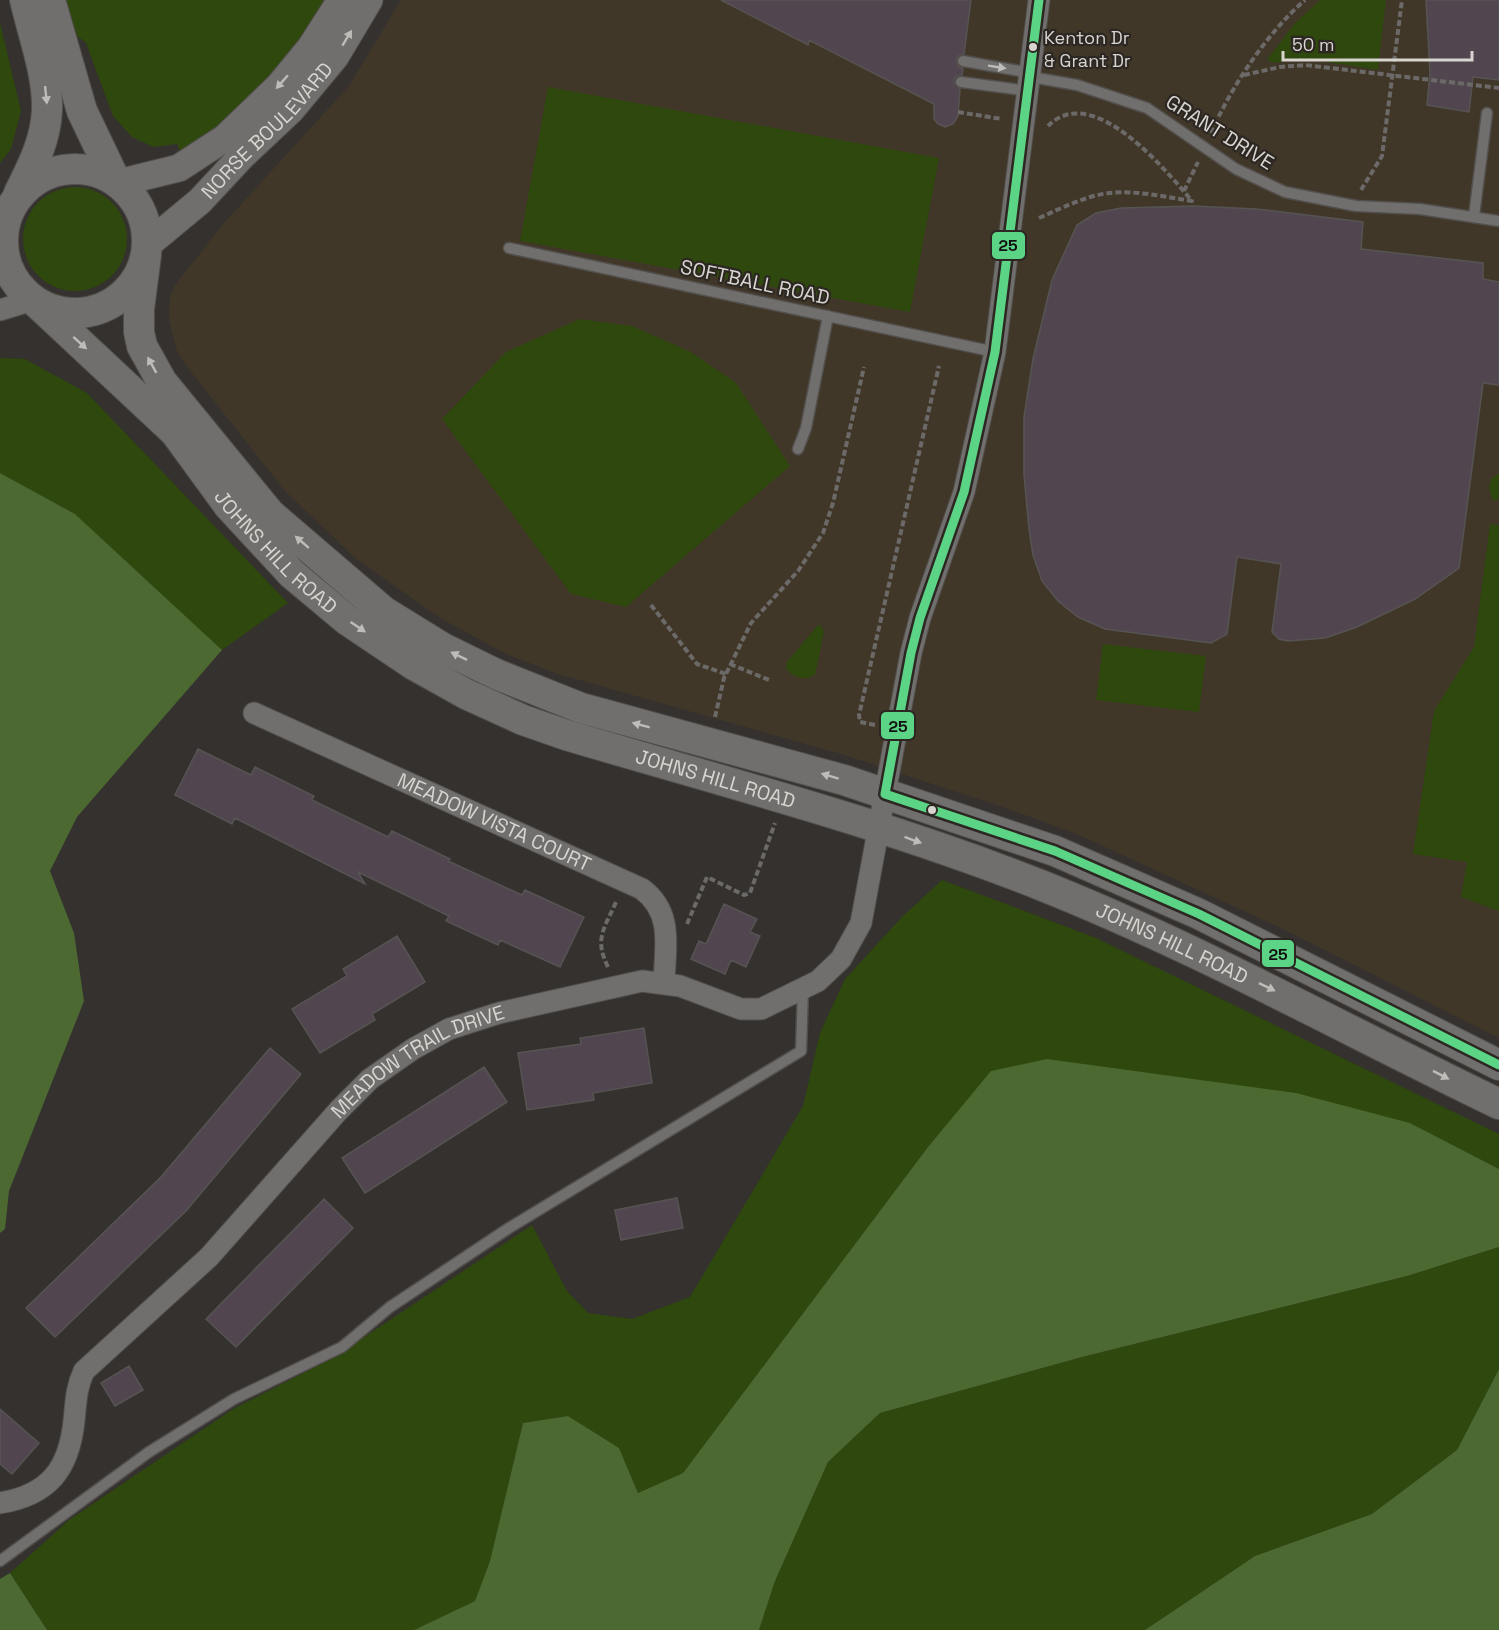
<svg xmlns="http://www.w3.org/2000/svg" width="1499" height="1630" font-family="'Space Grotesk',sans-serif">
<rect width="100%" height="100%" fill="#34312e"/>
<!-- education -->
<path fill="#403729" d="M401 0H1499V1038L1283 929 1079 835 1003 807 841 754 558 674 506 654 440 618 355 558 285 491 184 363 177 351 169 320 170 297 175 285 224 223 349 86Z"/>
<!-- green -->
<path fill="#2e480d" d="M63 0H327L266 89 202 143 181 154 177 144 153 147 132 137 113 116 86 43 72 32Z
M1320 0H1386L1378 70C1351 66 1322 59 1294 60 1285 61 1275 65 1267 60L1295 23Z
M0 23 21 111 11 149 0 163Z
M548 87 939 158 910 312 520 241Z
M23 239a52 52 0 1 1 104 0a52 52 0 1 1-104 0Z
M580 319 632 326 691 352 736 383 790 466 626 607 571 594 442 419 506 352Z
M0 358 25 359 87 393 288 603 222 650 75 514 0 473Z
M1499 473V499L1493 501 1489 488 1491 479Z
M1490 524 1499 525V911L1461 897 1467 862 1413 854 1434 711 1474 647Z
M819 624 824 631 815 675C804 681 793 678 786 668L787 662Z
M1103 644 1206 656 1199 712 1096 700Z
M942 880 1096 938 1499 1134V1169L1410 1123 992 1071 928 1147 683 1473 638 1493 619 1448 568 1416 523 1423 490 1561 475 1601 414 1630H47L10 1573 69 1520 233 1409 333 1358 532 1225 567 1291 588 1313 632 1319 690 1297 803 1106 820 1033 845 979 902 917Z
M1499 1247V1369L1457 1450 1372 1514 1255 1556 1145 1630H759L775 1581 828 1462 880 1413 1082 1357 1407 1276Z"/>
<!-- forest -->
<path fill="#4c6931" d="M0 473 75 514 222 650 77 817 50 871 74 933 84 1001 9 1191 5 1229 0 1233Z
M1047 1059 1296 1093 1410 1123 1499 1169V1247L1407 1276 1082 1357 880 1413 828 1462 775 1581 759 1630H414L475 1601 490 1561 523 1423 568 1416 619 1448 638 1493 683 1473 928 1147 991 1071Z
M1499 1369V1630H1145L1255 1556 1372 1514 1457 1450Z
M10 1573 47 1630H0V1579Z"/>
<!-- building -->
<path fill="#51464f" stroke="#565453" stroke-width="1.5" d="M721 0H971L964 54 958 56 956 60 958 66 963 69 962 75 955 77 954 82 960 89 958 116 953 124 945 127 938 124 934 119V104L809 40 808 45Z
M1426 0H1499V80L1473 77 1469 112 1427 105 1430 73Z
M1194 206 1257 209 1363 222 1361 249 1483 263V279L1499 282V385L1483 383 1459 568 1415 599 1357 627 1325 638 1288 641 1279 639 1272 632 1281 564 1237 557 1227 634 1211 643 1105 629 1078 617 1058 601 1042 581 1033 555 1029 529 1024 475V417L1033 359 1052 280 1077 225 1096 213 1121 208Z
M198 749 251 775 255 767 314 796 312 800 388 837 392 831 450 859 448 861 522 895 525 890 584 917 560 967 500 940 498 945 446 921 449 916 358 872 365 884 235 818 232 824 175 795Z
M724 904 757 919 750 932 760 936 746 967 731 960 725 974 691 959 699 941 706 944Z
M397 936 425 982 372 1014 375 1020 320 1053 292 1009 347 976 343 969Z
M644 1028 652 1083 593 1093 594 1100 527 1110 518 1053 581 1044 580 1038Z
M270 1048 301 1074 186 1211 55 1337 26 1308 161 1177Z
M484 1067 507 1102 365 1193 342 1158Z
M677 1198 683 1228 621 1240 615 1210Z
M324 1199 353 1228 236 1347 206 1319Z
M129 1366 143 1390 115 1406 101 1383Z
M0 1409 39 1443 12 1474 0 1464Z"/>
<g fill="none" stroke-linecap="round" stroke-linejoin="round">
<!-- service casing -->
<g stroke="#514e4b" stroke-width="13">
<path id="service" d="M963 61 1031 73
M1031 77 1077 85 1147 108 1236 169 1285 192 1356 206 1420 209 1499 221
M961 82 1029 91
M1474 216 1487 113
M509 248 995 352
M798 449 806 428 828 316
M0 1561 149 1452 234 1399 342 1347 390 1307 509 1228 801 1051 803 989"/>
</g>
<!-- minor casing -->
<g stroke="#514e4b" stroke-width="23">
<g id="minor">
<path d="M0 226 4 225"/>
<path d="M0 310 33 300"/>
<path id="s1" d="M254 713 642 889C674 913 665 947 664 983"/>
<path id="s2" d="M0 1503C49 1495 69 1469 74 1421 76 1402 76 1388 84 1371L209 1257 339 1110 370 1079 413 1049 449 1029 499 1013 642 981 680 986 741 1009H761L818 981 841 959 861 923 911 653 920 618 964 492 995 352 1039 0"/>
</g>
</g>
<!-- tertiary casing -->
<g stroke="#514e4b" stroke-width="29">
<g id="tertiary">
<path d="M118 183 179 168 225 138 279 86 311 47 341 0"/>
<path id="s3" d="M147 245 200 201 241 157 291 110 335 57 369 0"/>
</g>
</g>
<!-- secondary casing -->
<g stroke="#514e4b" stroke-width="32">
<g id="secondary">
<path d="M50 0 82 111 115 180"/>
<circle cx="75" cy="241" r="72"/>
<path d="M19 193C32 167 46 140 47 110 48 74 33 35 25 0"/>
<path d="M146 255 139 309V332L142 346 162 382 270 514 383 611 443 648 496 674 581 708 844 780 1055 851 1199 914 1499 1065"/>
<path id="s4" d="M37 303 175 432 229 506 292 574 347 620 414 665 466 694 523 720 566 735C724 782 884 823 1038 884 1197 947 1345 1030 1499 1104"/>
</g>
</g>
<!-- path -->
<path stroke="#6c6a68" stroke-width="4" stroke-dasharray="6 3" stroke-linecap="butt" d="M1244 75 1280 67 1305 65 1499 88
M958 112 1002 119
M1211 133C1231 87 1267 33 1305 0
M1361 190 1382 156 1402 0
M1184 191 1198 162
M1039 218C1062 208 1085 196 1109 193 1136 190 1165 197 1192 201 1165 169 1092 81 1048 126
M651 605 697 664 726 674
M730 664 769 680
M715 717 724 678 751 623 798 571 823 533 833 503 864 367
M875 725 860 722 859 715 939 366
M687 924 707 877 744 895 750 893 775 823
M608 967C594 939 604 929 616 902"/>
<!-- service -->
<use href="#service" stroke="#716f6d" stroke-width="10"/>
<!-- minor -->
<use href="#minor" stroke="#716f6d" stroke-width="21"/>
<!-- tertiary -->
<use href="#tertiary" stroke="#716f6d" stroke-width="27"/>
<!-- secondary -->
<use href="#secondary" stroke="#716f6d" stroke-width="30"/>
<!-- bus-1 casing -->
<g stroke="#2c2722" stroke-width="14">
<path id="bus-1" d="M1039 0 995 352 964 492 920 618 911 653 885 794 1055 851 1199 914 1499 1065"/>
</g>
<!-- bus-1 -->
<use href="#bus-1" stroke="#5cd486" stroke-width="9"/>
</g>
<!-- one-way arrows -->
<defs><path id="oneway-solid" d="M-6-.8H1V-3.2L6.5 0L1 3.2V.8H-6Z" transform="scale(1.5)"/></defs>
<g fill="#bebcb8">
<use href="#oneway-solid" transform="translate(347 38) rotate(-59)"/>
<use href="#oneway-solid" transform="translate(997 67) rotate(9)"/>
<use href="#oneway-solid" transform="translate(282 82) rotate(131)"/>
<use href="#oneway-solid" transform="translate(46 95) rotate(84)"/>
<use href="#oneway-solid" transform="translate(80 343) rotate(42)"/>
<use href="#oneway-solid" transform="translate(152 365) rotate(-119)"/>
<use href="#oneway-solid" transform="translate(302 542) rotate(-139)"/>
<use href="#oneway-solid" transform="translate(358 627) rotate(34)"/>
<use href="#oneway-solid" transform="translate(459 656) rotate(-154)"/>
<use href="#oneway-solid" transform="translate(641 725) rotate(-165)"/>
<use href="#oneway-solid" transform="translate(830 776) rotate(-163)"/>
<use href="#oneway-solid" transform="translate(913 840) rotate(20)"/>
<use href="#oneway-solid" transform="translate(1267 987) rotate(26)"/>
<use href="#oneway-solid" transform="translate(1441 1075) rotate(27)"/>
</g>
<!-- markers -->
<g fill="#d8d5d1" stroke="#2c2722" stroke-width="2">
<circle cx="1033" cy="47" r="5"/>
<circle cx="932" cy="810" r="5"/>
</g>
<g text-anchor="middle" stroke-width="4.5" stroke-linejoin="round" paint-order="stroke">
<!-- bus labels -->
<g font-size="18" fill="#d8d5d1" stroke="#2c2722" text-anchor="start">
<text x="1044" y="44">Kenton Dr<tspan x="1044" dy="23">&amp; Grant Dr</tspan></text>
</g>
<!-- street labels -->
<g font-size="20" fill="#d8d5d1" stroke="#2c2722">
<text dy="7" stroke="none"><textPath href="#s3" startOffset="166">NORSE BOULEVARD</textPath></text>
<text transform="translate(1220 132) rotate(32)" y="7">GRANT DRIVE</text>
<text transform="translate(755 282) rotate(12)" y="7">SOFTBALL ROAD</text>
<text dy="7" stroke="none"><textPath href="#s4" startOffset="346">JOHNS HILL ROAD</textPath></text>
<text dy="7" stroke="none"><textPath href="#s4" startOffset="849">JOHNS HILL ROAD</textPath></text>
<text dy="7" stroke="none"><textPath href="#s1" startOffset="264">MEADOW VISTA COURT</textPath></text>
<text dy="7" stroke="none"><textPath href="#s4" startOffset="1335">JOHNS HILL ROAD</textPath></text>
<text dy="7" stroke="none"><textPath href="#s2" startOffset="632">MEADOW TRAIL DRIVE</textPath></text>
</g>
</g>
<g stroke="#2c2722" stroke-width="2">
<rect x="991" y="231" width="35" height="29" rx="6" fill="#5cd486"/>
<rect x="880" y="711" width="35" height="29" rx="6" fill="#5cd486"/>
<rect x="1261" y="939" width="34" height="29" rx="6" fill="#5cd486"/>
</g>
<g font-size="16" text-anchor="middle" font-weight="bold" fill="#111">
<text x="1008" y="251">25</text>
<text x="898" y="732">25</text>
<text x="1278" y="960">25</text>
</g>
<!-- scale -->
<path d="M1283 51v9h189v-9" fill="none" stroke="#d8d5d1" stroke-width="3"/>
<text x="1292" y="51" font-size="18" fill="#d8d5d1" stroke="#2c2722" stroke-width="4.5" paint-order="stroke">50 m</text>
</svg>
